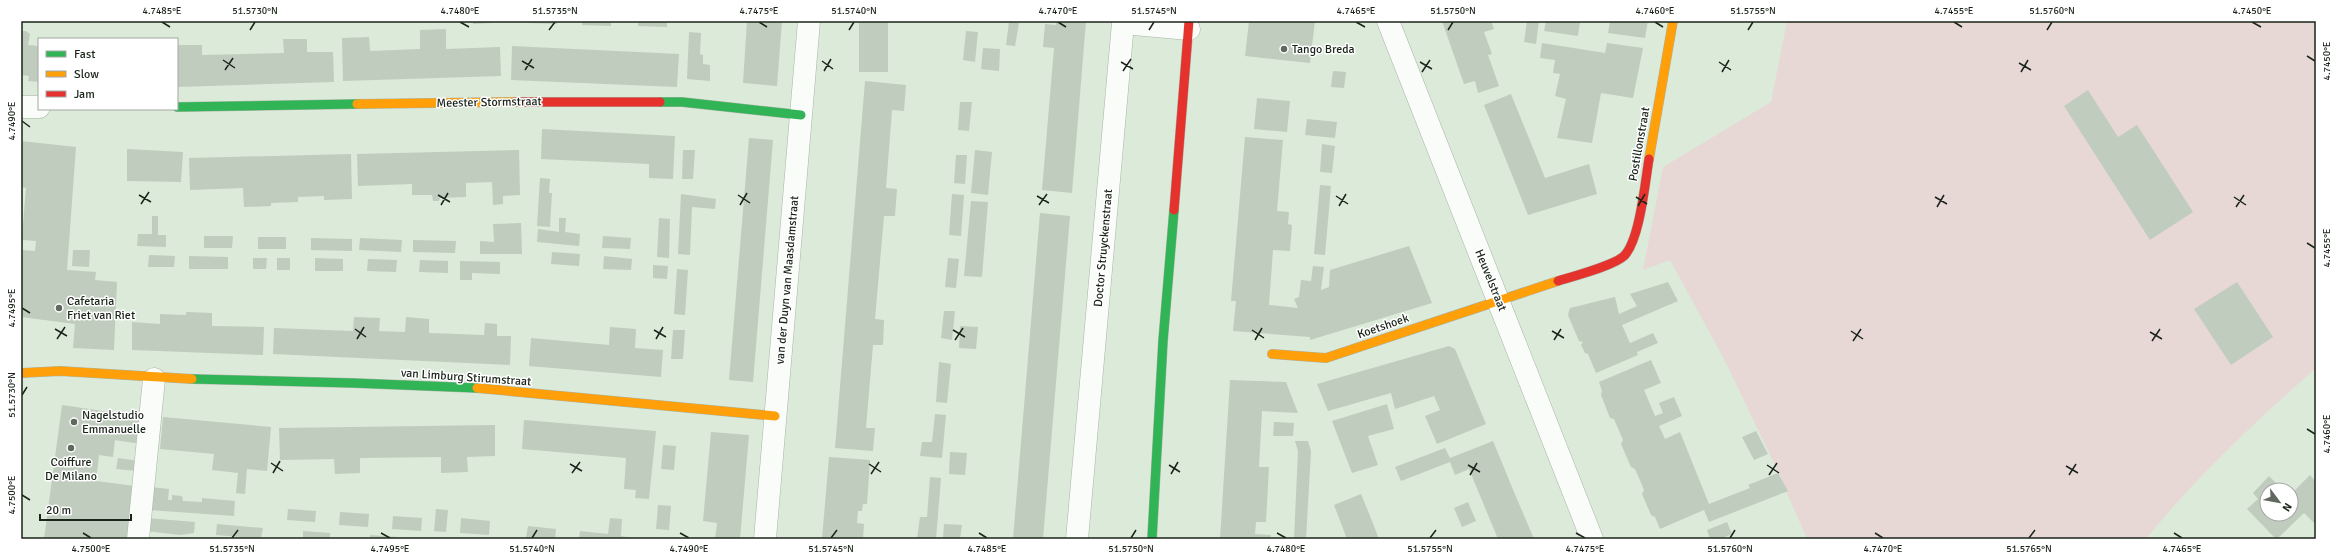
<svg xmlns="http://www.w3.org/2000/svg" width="2337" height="560" font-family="Signika,sans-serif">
<rect width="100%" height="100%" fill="#dceada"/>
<!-- green -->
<path fill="#e7d8d5" d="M1787 21H2316V368C2255 422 2197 476 2146 539H1807L1775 465 1724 359 1670 260 1643 270 1663 167 1771 102Z"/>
<!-- building -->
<path fill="#c0ccbe" d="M473 21H491V23L473 24Z
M528 21H557V24L528 23Z
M583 21H611V26L582 25Z
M638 21H667V27L638 26Z
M747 21H782L777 86 743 83Z
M859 21H888V72H859Z
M1056 21H1086L1072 193 1042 190 1054 48 1043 47 1045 24 1056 25Z
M1249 21H1315L1310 63 1245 56Z
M1442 21H1491L1494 29 1484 32 1492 54 1488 55 1499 86 1478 93 1475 81 1464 84Z
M1527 21H1539L1536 44 1524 42Z
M1546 21 1580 22 1578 36 1544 31Z
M1610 21H1648L1645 38 1608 33Z
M1009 22 1019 23 1015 46 1006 45Z
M446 29V49L500 47 501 76 343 81 342 38 369 37 370 51 420 49V30Z
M21 31H26L30 34 28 45 39 46V82L28 81 29 76 21 75Z
M966 31 978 32 975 62 963 60Z
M689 32 701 33 700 54 703 55V64L710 65V81L687 79Z
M283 39H307V52H333L334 82 177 87V45H202V55L284 53Z
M1542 43 1605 53 1607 43 1643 48 1633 98 1601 93 1592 143 1557 138 1566 99 1555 96 1560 74 1553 73 1555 60 1540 58Z
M512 46 679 54 677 87 511 80Z
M983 48 1000 49 999 71 981 69Z
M1333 71 1346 72 1344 88 1331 87Z
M865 81 906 85 904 111 892 110 886 188 897 189 895 216H884L875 319 884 320 883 345H873L866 428H875L873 451 835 448Z
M2088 90 2118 137 2137 125 2193 212 2150 240 2064 106Z
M1511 94 1545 178 1589 164 1597 194 1528 215 1484 105Z
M1257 98 1290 101 1287 132 1254 129Z
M960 102H972L969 131 958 130Z
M1307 119 1337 122 1335 138 1305 135Z
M542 129 675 136 673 179 649 178V164L541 159Z
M1245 137 1283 140 1277 211 1289 212 1288 224 1292 225 1290 251 1273 250 1269 305 1298 308 1294 299 1299 297 1301 280 1311 281 1313 266 1324 267 1321 290 1329 287 1330 270 1409 246 1432 303 1310 340V337L1233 331 1236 301H1231Z
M749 138 773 140 753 382 729 380Z
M21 141 76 147 67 270 96 272 95 280 117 282 114 350 73 348 75 324 21 317V250L35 251 36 241 23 240 21 248 26 188 21 187Z
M1322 144 1335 146 1332 173 1320 172Z
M127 149 183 152 181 182 127 181Z
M519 150 520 195 503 196V204L493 205 492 182 466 183V197L440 198 439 201H433L432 195H412V184L358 186 357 154Z
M683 150H695L693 179H682Z
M975 150 992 152 988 195 971 193Z
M351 154 352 199 324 200V196L298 197V202L271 203V206L244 207 243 188 190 190 189 158Z
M956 155H967L965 184 954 183Z
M540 178 550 179 549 193H552L550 227 537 226Z
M1320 185 1331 186 1325 255 1314 254Z
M681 194 716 199 715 209 692 207 690 255 678 254Z
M952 194 964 195 961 236 949 235Z
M971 201 988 202 982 277 964 276Z
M1040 213 1070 216 1062 311 1043 539H1013Z
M152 216H158V235H166V247L137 246 138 234H152Z
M559 218H566L565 232 580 234 579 246 537 242 538 229 559 232Z
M659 218 670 219 669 258 657 257Z
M521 223 522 254H480V241L494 242 493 224Z
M204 236H233L232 248H204Z
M603 236 631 238 630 249 602 248Z
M258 237H286V249H258Z
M311 238 352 239V251L311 250Z
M360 238 402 240 401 252 359 250Z
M413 240 456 241 455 253 413 252Z
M73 250H90L89 267 72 266Z
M552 252 580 254 579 266 551 264Z
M149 255 175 256 174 267H148Z
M189 256 228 257V269H189Z
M604 256 632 259 631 270 603 269Z
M253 258H267L266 269H253Z
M277 258H290V270H277Z
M315 258 343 259V271H315Z
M948 258 959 259 956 288 945 287Z
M368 259 397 260 396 272 367 271Z
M420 260 448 261V273L419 272Z
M460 261 500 262V274L472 273V280H460Z
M653 265 668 266 667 279 653 278Z
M677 269 688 270 685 315 674 314Z
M1668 282 1678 301 1622 325 1630 343 1653 333 1658 343 1637 352 1638 355 1596 373 1588 354 1585 353 1581 345 1583 342 1579 341 1568 315 1570 308 1615 297 1619 314 1637 306 1630 294Z
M2237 282 2273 337 2231 365 2194 309Z
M944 311H955L952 340 941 338Z
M186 312 212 313V326L264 327 263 355 132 350V322L160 324V314L186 315Z
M354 317 380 318 379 331 405 332 406 317 429 319V333L484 335 485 323 497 324V336H511L510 365 273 354 274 328 353 331Z
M960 326 978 327 976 349 959 348Z
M610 327 636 329 635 348 663 350 661 377 529 366 531 338 609 345Z
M673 330H685L683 359H671Z
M1449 346 1455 349 1486 424 1437 444 1425 416 1440 410 1434 396 1395 409 1391 393 1328 411 1317 384Z
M1651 360 1661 383 1644 390 1655 416 1663 413 1659 403 1674 397 1682 416 1659 426 1665 439 1680 432 1709 504 1750 488 1748 485 1778 473 1788 491 1709 522 1704 510 1660 529 1655 517 1651 515 1642 494 1644 490 1639 478 1635 469 1631 467 1621 444 1623 440 1614 419 1610 418 1601 395 1602 391 1599 382Z
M939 362 951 364 947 403 936 402Z
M1230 380 1286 382 1298 413 1262 411 1259 467H1269L1266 522H1256L1255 534 1271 535 1270 539H1220Z
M1387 404 1394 429 1368 436 1378 465 1352 473 1332 421Z
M62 405 144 417 141 444 115 440 113 457 99 455 98 465 96 481 135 486 129 539H44Z
M935 414 946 415 942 458 920 456 922 442H932Z
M163 417 271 427 267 471 247 469 245 494 236 493 238 473 212 470 214 454 160 449Z
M524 420 656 431 649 499 635 498 636 490 624 489 626 458 522 449Z
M1274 422 1294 423 1293 436H1273Z
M495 425V456L467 457 468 472 441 473V457L360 458V473L335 474 334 459 280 460 279 428Z
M1756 431 1768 454 1754 460 1742 437Z
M711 432 749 435 740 539H715L717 523 703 521Z
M1295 441H1308L1311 451 1306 539H1294L1298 451Z
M1493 441 1514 492 1534 539H1498L1469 469 1455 475 1450 462 1401 481 1395 467 1445 448 1450 458Z
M663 445 676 446 674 470 661 469Z
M950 452 967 453 965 475 949 474Z
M829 457 870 460 867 504H863L862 511H858L857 523 864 524 863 539H822Z
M118 458 139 461 137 471 116 469Z
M2310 475 2316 482V525L2304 513 2278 538 2279 539H2274L2275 538 2247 509 2258 499 2253 493 2269 476 2283 490H2267V514H2291V494Z
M930 477 941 478 936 539H917L920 517H927Z
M151 487 169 489 168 500H172V495L182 496 183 501 202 502V498L235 501 234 516 149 510Z
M1361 494 1372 521 1379 539H1347L1334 505Z
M1468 502 1476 521 1462 527 1454 508Z
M658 505 671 506 669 530 656 529Z
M288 509 316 511 315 522 287 520Z
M436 509 448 510 446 532 434 531Z
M340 512 369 514 368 527 339 525Z
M393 516 422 518 421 531 392 529Z
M147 518 195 522 194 533 180 535 146 531Z
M461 518 490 521 489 535 460 533Z
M610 518 622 519 621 536 639 539H579L580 531 608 534Z
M1727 522 1732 534 1725 537V539H1710L1707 530Z
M217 524 263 528 261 538 240 539V537L216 535Z
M944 524 962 525 960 539H943Z
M528 526 556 529 555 539 526 538Z
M303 531 330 533V539H303Z
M370 535 398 537V539H370Z"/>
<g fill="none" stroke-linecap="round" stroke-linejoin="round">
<!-- street casing -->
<g stroke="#a9b4a7" stroke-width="23">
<path id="street" d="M1388 21 1592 539
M21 107H39
M138 539 154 379
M765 539 809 21
M1077 539 1123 23 1189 29"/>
</g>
<!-- fast casing -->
<g stroke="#a9b4a7" stroke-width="10">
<path id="fast" d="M660 102H682L801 115
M177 107 357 104
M192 379 353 383 477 388
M1152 539 1163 341 1174 210"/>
</g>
<!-- slow casing -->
<g stroke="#a9b4a7" stroke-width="10">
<path id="slow" d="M357 104 515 102
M1649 159 1673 21
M1272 354 1326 358 1558 281
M21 373 60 371 192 379
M477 388 775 416"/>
</g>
<!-- jam casing -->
<g stroke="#a9b4a7" stroke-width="10">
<path id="jam" d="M515 102H660
M1174 210 1189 21
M1558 281C1574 276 1613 266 1624 256 1640 240 1645 182 1649 159"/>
</g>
<!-- street -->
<use href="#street" stroke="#fafcf9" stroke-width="22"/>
<!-- fast -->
<use href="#fast" stroke="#30b455" stroke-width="9"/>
<!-- slow -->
<use href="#slow" stroke="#ff9f0a" stroke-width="9"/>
<!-- jam -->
<use href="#jam" stroke="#e5322d" stroke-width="9"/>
</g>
<!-- ticks -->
<path fill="none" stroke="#1b241a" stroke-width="1.5" d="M162 22 170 27M460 22 469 27M759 22 767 27M1058 22 1066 27M1356 22 1365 27M1655 22 1663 27M1954 22 1962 27M2252 22 2261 27M250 30 255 22M549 30 555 22M849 30 854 22M1149 30 1154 22M1448 30 1453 22M1748 30 1753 22M2047 30 2052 22M2307 56 2315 61M223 60 235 68M522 61 534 68M822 61 833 69M1121 62 1133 69M1420 62 1432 69M1719 62 1731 70M2019 63 2031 70M225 70 233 58M525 70 532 59M824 71 831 59M1123 71 1131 59M1422 72 1430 60M1722 72 1729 60M2021 72 2028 60M22 121 30 127M139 195 151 202M438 195 450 202M738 195 750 203M1037 196 1049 203M1336 196 1348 204M1636 197 1647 204M1935 197 1947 204M2234 197 2246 205M141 204 149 192M441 205 448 193M740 205 747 193M1039 205 1047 194M1339 206 1346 194M1638 206 1645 194M1937 207 1944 195M2236 207 2244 195M2307 243 2315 248M22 308 30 313M55 329 67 336M355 329 366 337M654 330 666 337M953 330 965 337M1252 330 1264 338M1552 331 1564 338M1851 331 1863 339M2150 332 2162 339M57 339 65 327M357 339 364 327M656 339 663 327M955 340 963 328M1255 340 1262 328M1554 340 1561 329M1853 341 1861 329M2152 341 2160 329M22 395 27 387M2307 429 2315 434M271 463 283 471M570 464 582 471M869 464 881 472M1169 465 1180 472M1468 465 1480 472M1767 465 1779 473M2066 466 2078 473M273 473 280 461M572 473 580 462M871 474 879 462M1171 474 1178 462M1470 475 1477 463M1769 475 1777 463M2069 475 2076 464M22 495 30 500M83 533 91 538M381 533 390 538M680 533 689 538M979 533 987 538M1277 533 1286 538M1576 533 1585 538M1875 533 1883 538M2174 533 2182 538M232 538 238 530M532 538 537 530M831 538 837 530M1131 538 1136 530M1430 538 1436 530M1730 538 1735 530M2029 538 2035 530"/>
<!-- markers -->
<g fill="#5f695d" stroke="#fff" stroke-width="1.5">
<circle cx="1284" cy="49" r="4"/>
<circle cx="59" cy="308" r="4"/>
<circle cx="74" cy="422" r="4"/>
<circle cx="71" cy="448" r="4"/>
</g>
<g text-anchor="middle" stroke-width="3" stroke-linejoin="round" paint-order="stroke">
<!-- poi labels -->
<g font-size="12" fill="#1b241a" stroke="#fff" text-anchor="start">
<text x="1292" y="53">Tango Breda</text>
<text x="67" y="305">Cafetaria<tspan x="67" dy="14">Friet van Riet</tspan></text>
<text x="82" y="419">Nagelstudio<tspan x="82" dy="14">Emmanuelle</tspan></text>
<text x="71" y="466" text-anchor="middle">Coiffure<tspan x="71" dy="14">De Milano</tspan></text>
</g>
<!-- street labels -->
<g font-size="12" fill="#1b241a" stroke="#fff">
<text transform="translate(489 102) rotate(-1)" y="4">Meester Stormstraat</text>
<text transform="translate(1639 144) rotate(-80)" y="4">Postillonstraat</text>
<text transform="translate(1103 248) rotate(-85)" y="4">Doctor Struyckenstraat</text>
<text transform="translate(787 280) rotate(-85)" y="4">van der Duyn van Maasdamstraat</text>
<text transform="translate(1491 280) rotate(68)" y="4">Heuvelstraat</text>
<text transform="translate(1383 326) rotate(-19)" y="4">Koetshoek</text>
<text transform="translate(466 377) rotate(4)" y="4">van Limburg Stirumstraat</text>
</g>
</g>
<!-- border -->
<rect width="2337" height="560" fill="none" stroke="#ffffff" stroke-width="44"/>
<!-- legend -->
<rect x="38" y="38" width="140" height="72" fill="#ffffff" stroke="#a4a7a3"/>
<rect x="46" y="51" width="20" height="6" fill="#30b455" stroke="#a4a7a3"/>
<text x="74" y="58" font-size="12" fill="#1b241a">Fast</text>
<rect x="46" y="71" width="20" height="6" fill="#ff9f0a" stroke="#a4a7a3"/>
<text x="74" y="78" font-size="12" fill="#1b241a">Slow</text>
<rect x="46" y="91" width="20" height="6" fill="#e5322d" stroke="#a4a7a3"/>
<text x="74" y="98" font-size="12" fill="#1b241a">Jam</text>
<!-- north arrow -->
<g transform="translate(2279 502) rotate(122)"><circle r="19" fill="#ffffff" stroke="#a4a7a3"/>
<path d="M0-3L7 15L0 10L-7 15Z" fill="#5f695d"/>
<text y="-6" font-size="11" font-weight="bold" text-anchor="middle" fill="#1b241a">N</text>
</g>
<!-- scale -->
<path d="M40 514v6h91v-6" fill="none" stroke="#1b241a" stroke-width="2"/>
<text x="46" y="514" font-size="12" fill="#1b241a" stroke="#ffffff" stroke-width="3" paint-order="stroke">20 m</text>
<rect x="22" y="22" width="2293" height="516" fill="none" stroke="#1b241a" stroke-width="1.5"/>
<g font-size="10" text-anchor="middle" fill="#1b241a">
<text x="162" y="14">4.7485°E</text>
<text x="255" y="14">51.5730°N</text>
<text x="460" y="14">4.7480°E</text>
<text x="555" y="14">51.5735°N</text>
<text x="759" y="14">4.7475°E</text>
<text x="854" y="14">51.5740°N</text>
<text x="1058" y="14">4.7470°E</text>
<text x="1154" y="14">51.5745°N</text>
<text x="1356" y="14">4.7465°E</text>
<text x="1453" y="14">51.5750°N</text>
<text x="1655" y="14">4.7460°E</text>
<text x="1753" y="14">51.5755°N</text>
<text x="1954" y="14">4.7455°E</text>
<text x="2052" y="14">51.5760°N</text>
<text x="2252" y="14">4.7450°E</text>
<text transform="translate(2326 61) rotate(-90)" y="4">4.7450°E</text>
<text transform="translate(11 121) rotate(-90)" y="4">4.7490°E</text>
<text transform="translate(2326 248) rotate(-90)" y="4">4.7455°E</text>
<text transform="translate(11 308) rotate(-90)" y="4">4.7495°E</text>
<text transform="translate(11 395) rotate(-90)" y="4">51.5730°N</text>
<text transform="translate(2326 434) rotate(-90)" y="4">4.7460°E</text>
<text transform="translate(11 495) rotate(-90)" y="4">4.7500°E</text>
<text x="91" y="552">4.7500°E</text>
<text x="232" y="552">51.5735°N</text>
<text x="390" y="552">4.7495°E</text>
<text x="532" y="552">51.5740°N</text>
<text x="689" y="552">4.7490°E</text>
<text x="831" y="552">51.5745°N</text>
<text x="987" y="552">4.7485°E</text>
<text x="1131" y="552">51.5750°N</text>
<text x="1286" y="552">4.7480°E</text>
<text x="1430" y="552">51.5755°N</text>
<text x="1585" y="552">4.7475°E</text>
<text x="1730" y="552">51.5760°N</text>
<text x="1883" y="552">4.7470°E</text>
<text x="2029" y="552">51.5765°N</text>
<text x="2182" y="552">4.7465°E</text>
</g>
</svg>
